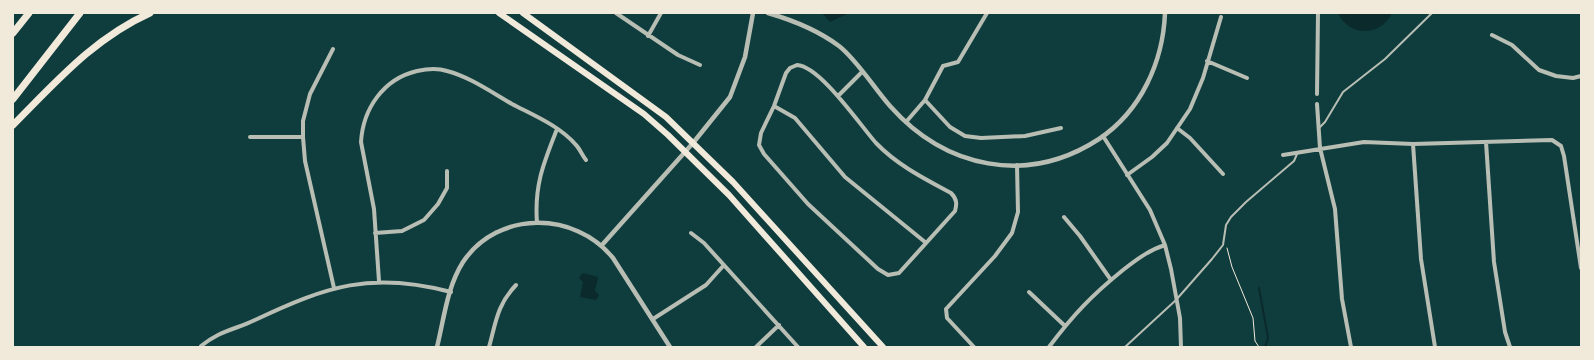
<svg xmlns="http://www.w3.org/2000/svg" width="1594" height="360" font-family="Lato,sans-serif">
<rect width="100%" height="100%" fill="#0f3d3e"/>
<!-- water -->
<path fill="#0a2a2b" d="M822 13H849L830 22Z
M1338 13H1392C1381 37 1349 37 1338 13Z
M583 273 598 277 595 291 599 295 596 300 580 297 583 282 579 278Z"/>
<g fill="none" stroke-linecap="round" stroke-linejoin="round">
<!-- stream -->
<path stroke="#0a2a2b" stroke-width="2" d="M1259 288 1268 338 1265 347"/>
<!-- path -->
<path stroke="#f1e9da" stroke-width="1" d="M1227 248 1232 267 1253 318 1255 341 1259 347"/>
<!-- service -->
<path stroke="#b8beb3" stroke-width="2" d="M1319 128 1325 122 1343 92 1385 59 1432 13
M1125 347 1176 300 1212 259 1223 245 1226 225 1231 217 1246 202 1294 161 1297 154"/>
<!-- minor -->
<path stroke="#b8beb3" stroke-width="4" d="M616 13 678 55 700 65
M1492 35 1512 45 1539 70 1556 76 1573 78 1581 76
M648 36 661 13
M333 49 310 94 303 121V137L305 161 334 288
M1207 61 1247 78
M797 65C820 66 860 125 876 143 897 165 925 179 951 193 957 199 957 204 955 211L899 273 888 275 878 269 808 204 764 154 759 145 761 133 774 106 786 73 790 68Z
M1317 94 1318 13
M838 96 862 72
M925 100 950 127 965 136 981 138 1025 136 1061 128
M1317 104 1320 148 1335 209 1342 299 1351 347
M774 106 795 118 845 177 925 242
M906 122 925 100 943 66 958 62 987 13
M1177 128 1190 138 1223 174
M1103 136 1150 210 1165 245 1171 269 1180 318 1181 347
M250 137H303
M1486 142 1494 262 1505 332 1510 347
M1413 144 1421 259 1435 347
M1283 155 1364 142 1413 144 1552 140 1561 146 1564 156 1581 268
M1127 175 1152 157 1167 143 1190 109 1203 78 1221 17
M1064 217 1080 236 1111 280
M537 223C534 185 544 162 557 129
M375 233 402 231 424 220 438 204 447 188V171
M691 233 704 243 798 347
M379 281 374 209 361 142C363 109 383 79 417 71 426 69 438 68 447 71 470 77 491 92 512 104 533 115 560 126 576 145 580 149 582 155 586 160
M1029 292 1065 326
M653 319 706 285 724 265
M201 346C206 342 212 338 218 335 230 329 243 326 255 320 327 286 371 271 451 292
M489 347C496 322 497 305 516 285
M756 347 779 325
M974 347 947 318 946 309 995 256 1012 233 1018 212 1017 165
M1049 347C1073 315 1092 295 1123 270 1136 260 1149 250 1165 245"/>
<!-- tertiary -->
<path stroke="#b8beb3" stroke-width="4.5" d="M768 13C792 20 819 31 839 46 857 60 874 88 890 106 945 168 1027 186 1099 139 1141 111 1163 62 1165 13
M602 245 693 143 730 97 745 57 753 13
M437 347C444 319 447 287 463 262 498 210 575 211 613 258L670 347"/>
<!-- primary -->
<path stroke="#f1e9da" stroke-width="6" d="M499 13 644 114 668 135 729 195 864 347
M523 13 666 117 733 182 883 347"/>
<!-- motorway -->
<path stroke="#f1e9da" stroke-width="7" d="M13 33 29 13
M13 99 80 13
M13 125C56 82 94 38 150 13"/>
</g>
<!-- border -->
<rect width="1594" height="360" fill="none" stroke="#f1e9da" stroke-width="28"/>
</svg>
